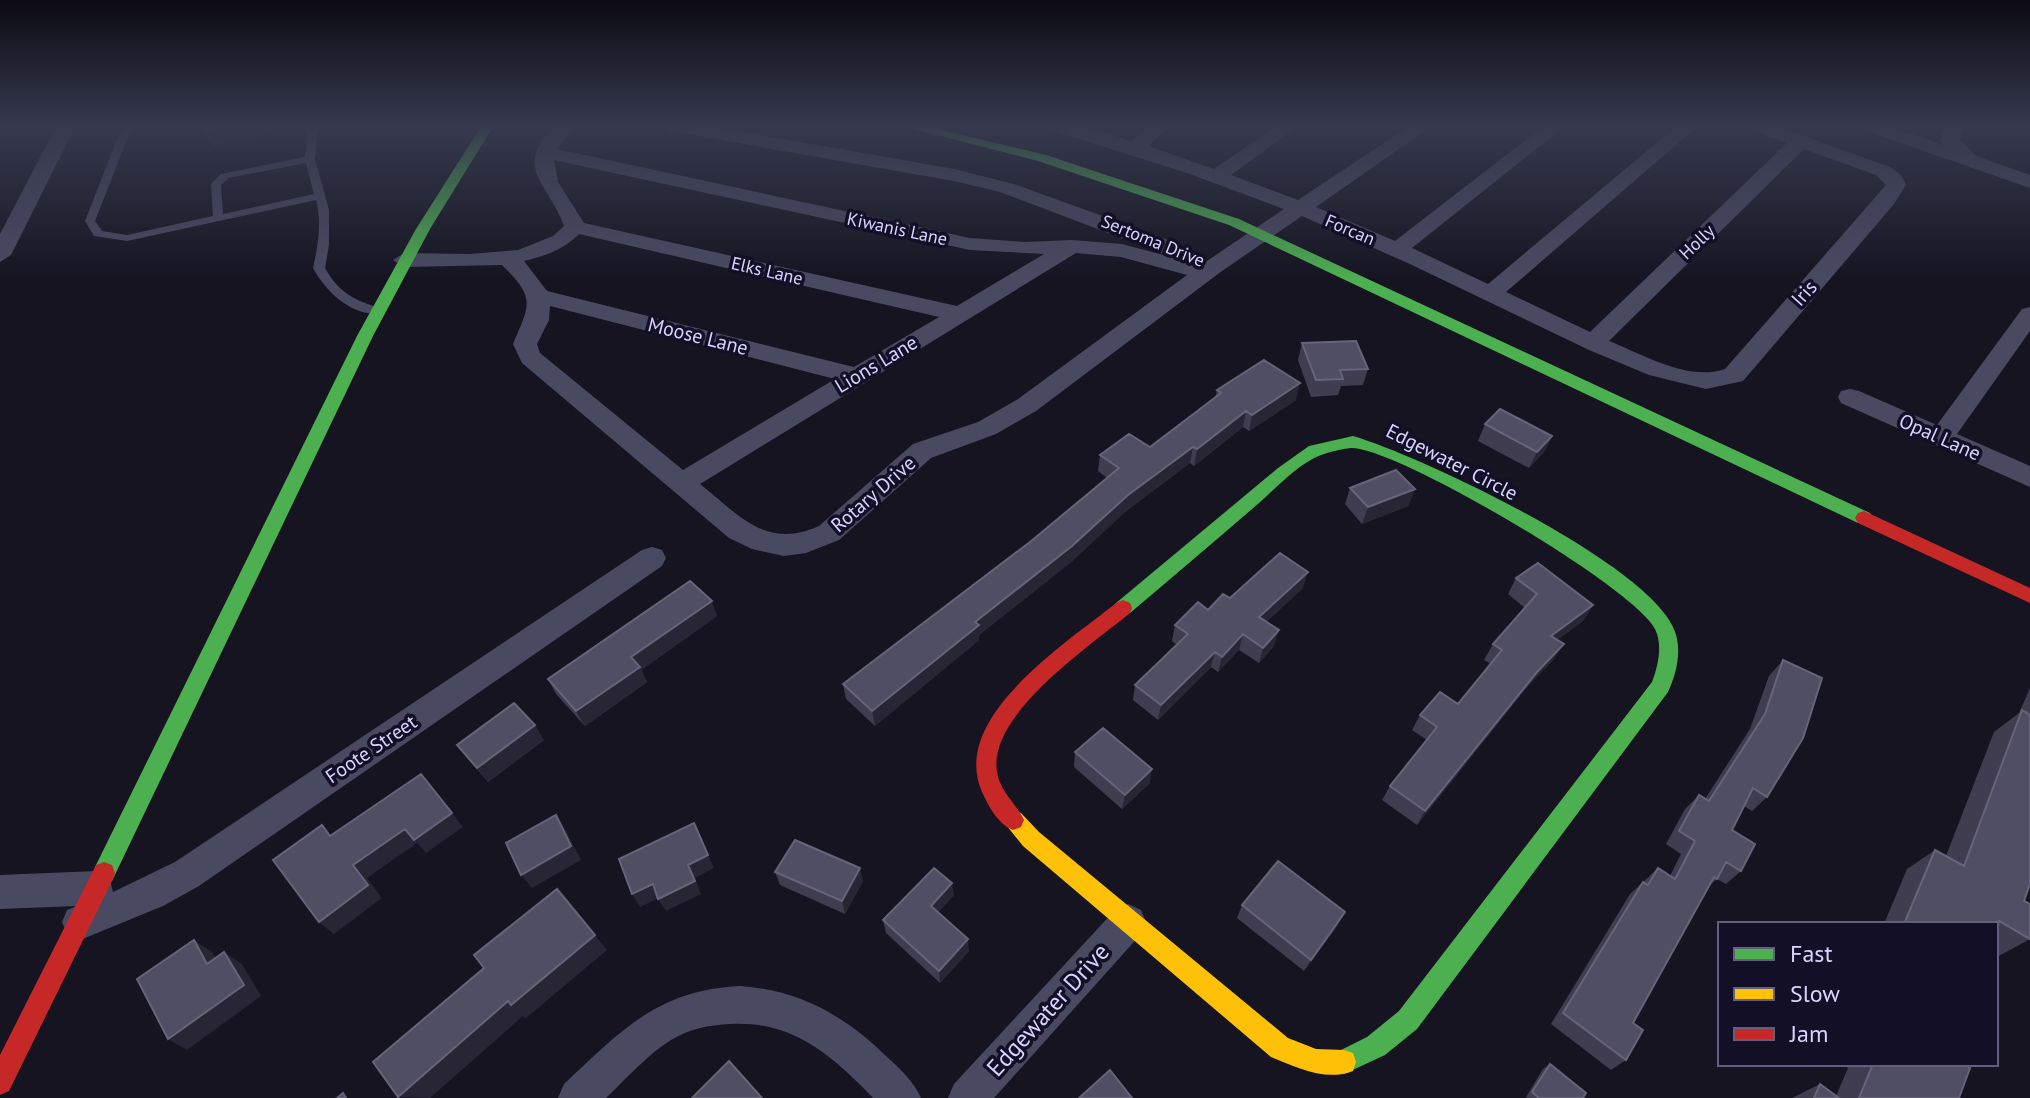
<svg xmlns="http://www.w3.org/2000/svg" width="2030" height="1098" font-family="'PT Sans',sans-serif">
<rect width="100%" height="100%" fill="#161421"/>
<g fill="none" stroke-linecap="round" stroke-linejoin="round">
<!-- lane -->
<path fill="#4a4962" fill-rule="evenodd" d="M126 125H136L128 137 95 221 102 231 127 235 213 216 211 184 221 174 305 157 308 125H318L315 159 329 210V245L325 268C338 292 356 302 382 308V314C351 316 327 293 313 268 318 246 322 222 316 200L127 241 94 236 85 221 118 137ZM306 163 314 194 223 214 221 185 228 178Z"/>
<!-- street -->
<path fill="#4a4962" fill-rule="evenodd" d="M57 125H76L11 255 0 262V234Z
M555 125H576L557 149 970 238 1025 242 1072 240 1122 244 1201 265 1284 209 1187 173 1048 129 1046 125H1077L1131 141 1150 125H1172L1148 146 1214 169 1278 125H1300L1231 175 1298 200 1411 125H1433L1316 207 1395 241 1545 125H1566L1412 248 1488 284 1678 125H1699L1506 292 1590 332 1787 143 1747 129 1745 125H1773L1890 167 1901 175 1906 185 1894 204 1743 381 1706 389 1649 375 1589 350 1412 265 1302 216 1222 271 1036 411 996 434 931 458 839 540 806 553 784 556 752 549 729 538 522 363 513 344C530 304 536 298 502 265L404 267 393 260 404 253 470 254 518 250 553 236 564 226C550 185 511 168 555 125ZM1804 149 1876 175 1886 185 1725 369C1689 382 1642 354 1609 341ZM554 160 970 250 1044 254 957 306 584 223 558 182ZM579 234 939 317 854 367 547 291 524 261C545 256 563 250 579 234ZM1076 253 1121 257 1187 275 1018 399 978 422 913 444 819 526C766 550 739 515 700 484ZM550 306 835 379 683 470 540 353 537 344 549 320Z
M661 125H704L954 169 1014 184 1177 243 1180 248 1177 253H1161L1000 192 954 181 670 131Z
M1859 125H1887L1943 145 1940 141 1945 125H1964L1960 140 1976 156 2030 175V188L1861 129Z
M2030 307V331L1957 434 2030 466V487L1841 403 1838 397 1841 391 1850 389 1859 391 1937 425 2022 309Z
M652 547 662 550 666 558 662 566 199 886 163 906 80 940 67 934 62 922 67 910 77 906 0 909V875L97 871 109 876 113 892 175 862 642 550Z
M1128 904 1141 910 1146 922 1141 934 994 1098H948L954 1084 1115 910Z
M740 986C799 990 844 1015 886 1056 900 1069 913 1080 921 1098H873C833 1056 792 1020 730 1024 709 1025 689 1029 671 1040 647 1055 627 1078 606 1098H558L564 1084C621 1031 657 990 740 986Z"/>
<!-- fast -->
<path fill="#4caf50" fill-rule="evenodd" d="M482 125H494L430 229 373 336 112 881 104 884 96 881 93 873 96 865 357 336 416 229Z
M898 125H920L1046 155 1239 219 1870 513 1873 518 1870 523H1858L1229 225 1038 161Z
M1353 436C1424 457 1643 562 1673 627 1683 647 1677 673 1668 692L1417 1029 1385 1055 1344 1074 1335 1071 1332 1062 1335 1053 1367 1037 1399 1011 1652 682C1658 666 1663 645 1655 629 1634 587 1396 447 1351 448 1342 449 1329 452 1321 455 1298 464 1277 487 1259 503 1216 540 1173 577 1130 613H1116L1114 608 1116 603 1278 468 1309 446Z"/>
<!-- slow -->
<path fill="#ffc107" fill-rule="evenodd" d="M1013 810 1021 813 1039 832 1288 1038 1316 1049 1344 1050 1353 1053 1356 1062 1353 1071C1326 1082 1296 1067 1271 1057L1023 846 1002 820 1005 813Z"/>
<!-- jam -->
<path fill="#c62828" fill-rule="evenodd" d="M1864 511 2030 588V603L1858 523 1855 518 1858 513Z
M1123 600 1130 603 1132 608 1130 613C1090 646 987 715 997 772 1000 792 1016 803 1024 820L1021 827 1013 830C998 824 989 807 982 792 949 717 1067 643 1116 603Z
M104 862 112 865 115 873 112 881 9 1091 0 1095V1055L96 865Z"/>
</g>
<!-- wall -->
<path fill="#403d50" d="M1302 343 1368 369 1363 385 1341 386 1338 395 1311 397 1298 360Z
M1217 390 1296 400 1249 431 1243 427 1194 466 1190 463 1126 511 1071 562 979 635V640L875 726 846 699 843 684 1030 542 1107 478 1098 471 1100 455 1150 447 1215 398Z
M1485 424 1552 436 1544 452 1529 468 1478 441Z
M1350 488 1415 489 1408 506 1362 524 1345 504Z
M1516 578 1593 605 1583 621 1557 640 1554 659 1527 687 1417 825 1382 800 1390 786 1427 740 1412 730 1420 715 1458 704 1491 664 1484 660 1493 644 1525 608 1508 594Z
M1303 588 1266 622 1274 646 1259 663 1239 650 1218 672 1211 667 1158 720 1133 700 1135 685 1177 645 1172 641 1175 625 1230 598Z
M717 616 641 670 647 682 585 726 556 694 548 679Z
M1783 660 1767 797 1752 811 1744 806 1732 830 1741 871 1726 884 1717 879 1710 885 1633 1023 1626 1060 1611 1070 1551 1024 1630 894 1658 868 1670 876 1681 854 1666 844 1685 809 1699 795 1705 799 1750 729 1769 676Z
M2030 688V884L2024 901 2030 939 1997 957 1996 956V924H1884L1907 869 1935 850 1946 856 1994 732 2019 713Z
M544 740 488 782 457 745Z
M1075 752 1150 783 1122 809 1074 767Z
M775 872 863 881 845 914 780 885Z
M954 895 938 912 969 951 940 983 886 933 883 920Z
M1242 905 1338 925 1304 971 1237 918Z
M1550 1064 1583 1098H1527L1526 1097 1543 1069Z
M1841 1064H1965L1959 1098H1792L1820 1084 1836 1096 1848 1068Z"/>
<!-- shaded-wall -->
<path fill="#282635" d="M229 125H285V132L213 146 204 130Z
M1300 383 1296 400 1249 431 1252 415Z
M1246 411 1243 427 1194 466 1197 449Z
M1552 436 1544 452 1529 468 1537 452Z
M1193 447 1190 463 1126 511 1071 562 979 635V640L875 726 872 711 975 622 1128 495Z
M1415 489 1408 506 1362 524 1368 507Z
M1308 572 1303 588 1255 633 1259 617Z
M712 601 717 616 641 670 647 682 585 726 576 711 631 657Z
M1593 605 1583 621 1541 652 1551 636Z
M1279 630 1274 646 1259 663 1263 648Z
M1243 634 1239 650 1218 672 1222 657Z
M1564 644 1554 659 1527 687 1417 825 1425 811 1537 672Z
M1215 652 1211 667 1158 720 1161 705Z
M535 725 544 740 488 782 477 768Z
M1152 769 1150 783 1122 809 1125 795Z
M421 774 463 827 426 853 417 843 367 878 382 898 334 934 319 922 353 865Z
M556 815 565 829 581 860 532 888 521 875Z
M694 823 714 868 695 878 701 894 666 911 658 899 688 865Z
M860 868 863 881 845 914 842 901Z
M952 883 954 895 933 918 931 906Z
M653 884 661 897 640 907 632 894Z
M1345 912 1338 925 1304 971 1311 960Z
M595 935 607 950 525 1019 523 1016 430 1098 398 1097 508 1001Z
M968 939 969 951 940 983 939 971Z
M194 940 212 952 225 976 207 964Z
M224 952 242 964 261 996 187 1050 168 1039Z"/>
<!-- building -->
<path fill="#504e63" stroke="#66637b" stroke-width="2" d="M204 125H229L204 130Z
M1356 341 1368 369 1340 370 1343 379 1316 380 1302 343Z
M1264 360 1300 383 1252 415 1246 411 1197 449 1193 447 1128 495 1072 546 975 622 979 625 872 711 843 684 1030 542 1119 468 1100 455 1129 434 1150 447 1221 393 1217 390Z
M1500 409 1552 436 1537 452 1485 424Z
M1396 470 1415 489 1368 507 1350 488Z
M1280 553 1308 572 1259 617 1279 630 1263 648 1243 634 1222 657 1215 652 1161 705 1135 685 1188 634 1175 625 1198 602 1208 610 1223 594 1230 598Z
M1538 563 1593 605 1551 636 1564 644 1537 672 1425 811 1390 786 1437 727 1420 715 1440 692 1458 704 1502 650 1493 644 1537 594 1516 578Z
M690 581 712 601 631 657 640 667 576 711 548 679Z
M1783 660 1822 678 1803 738 1767 797 1753 788 1732 830 1755 844 1741 871 1726 862 1717 879 1714 877 1633 1023 1643 1030 1626 1060 1563 1013 1643 882 1648 885 1658 868 1675 879 1695 841 1679 831 1699 795 1709 801 1765 714Z
M514 703 535 725 477 768 457 745Z
M2022 710 2030 715V884L2024 901 2030 904V939L1999 921 1996 929V924H1904L1935 850 1964 866Z
M1103 728 1152 769 1125 795 1075 752Z
M421 774 452 813 414 840 405 829 353 865 368 885 319 922 273 860 322 825 330 836Z
M556 815 571 846 521 875 506 843Z
M694 823 708 855 688 865 695 881 658 899 653 884 632 894 619 859Z
M795 840 860 868 842 901 775 872Z
M1278 861 1345 912 1311 960 1242 905Z
M934 868 952 883 931 906 968 939 939 971 883 920Z
M557 889 595 935 511 1005 508 1001 398 1097 373 1062 484 968 474 955Z
M194 940 207 964 224 952 244 985 168 1039 137 979Z
M729 1061 762 1098H692Z
M1550 1064 1586 1093 1583 1098H1539L1532 1092Z
M1873 1064H1965L1970 1068 1959 1098H1859Z
M1110 1070 1132 1098H1079Z
M1820 1084 1839 1098H1814Z
M343 1093 346 1098H337Z"/>
<!-- sky -->
<linearGradient id="sky" x2="0" y2="1"><stop stop-color="#0c0b12"/><stop offset="0.45" stop-color="#363a4e"/><stop offset="1" stop-color="#363a4e" stop-opacity="0"/></linearGradient>
<rect width="2030" height="279" fill="url(#sky)"/>
<g text-anchor="middle" stroke-width="7" stroke-linejoin="round" paint-order="stroke">
<!-- far-street labels -->
<g font-size="18" fill="#d9d4ff" stroke="#130f26">
<text transform="translate(897 229) rotate(12)" y="6">Kiwanis Lane</text>
<text transform="translate(1350 230) rotate(23)" y="6">Forcan</text>
<text transform="translate(1153 241) rotate(22)" y="6">Sertoma Drive</text>
<text transform="translate(1697 242) rotate(-44)" y="6">Holly</text>
<text transform="translate(767 271) rotate(13)" y="6">Elks Lane</text>
</g>
<!-- street labels -->
<g font-size="20" fill="#d9d4ff" stroke="#130f26">
<text transform="translate(1804 293) rotate(-48)" y="7">Iris</text>
<text transform="translate(698 336) rotate(14)" y="7">Moose Lane</text>
<text transform="translate(876 364) rotate(-31)" y="7">Lions Lane</text>
<text transform="translate(1940 437) rotate(24)" y="7">Opal Lane</text>
<text transform="translate(1452 462) rotate(27)" y="7">Edgewater Circle</text>
<text transform="translate(873 494) rotate(-41)" y="7">Rotary Drive</text>
<text transform="translate(371 749) rotate(-34)" y="7">Foote Street</text>
</g>
<!-- near-street labels -->
<g font-size="24" fill="#d9d4ff" stroke="#130f26">
<text transform="translate(1048 1010) rotate(-48)" y="8">Edgewater Drive</text>
</g>
</g>
<!-- legend -->
<rect x="1718" y="922" width="280" height="144" fill="#130f26" stroke="#625e7d" stroke-width="2"/>
<rect x="1734" y="948" width="40" height="12" fill="#4caf50" stroke="#625e7d" stroke-width="2"/>
<text x="1790" y="962" font-size="24" fill="#d9d4ff">Fast</text>
<rect x="1734" y="988" width="40" height="12" fill="#ffc107" stroke="#625e7d" stroke-width="2"/>
<text x="1790" y="1002" font-size="24" fill="#d9d4ff">Slow</text>
<rect x="1734" y="1028" width="40" height="12" fill="#c62828" stroke="#625e7d" stroke-width="2"/>
<text x="1790" y="1042" font-size="24" fill="#d9d4ff">Jam</text>
</svg>
